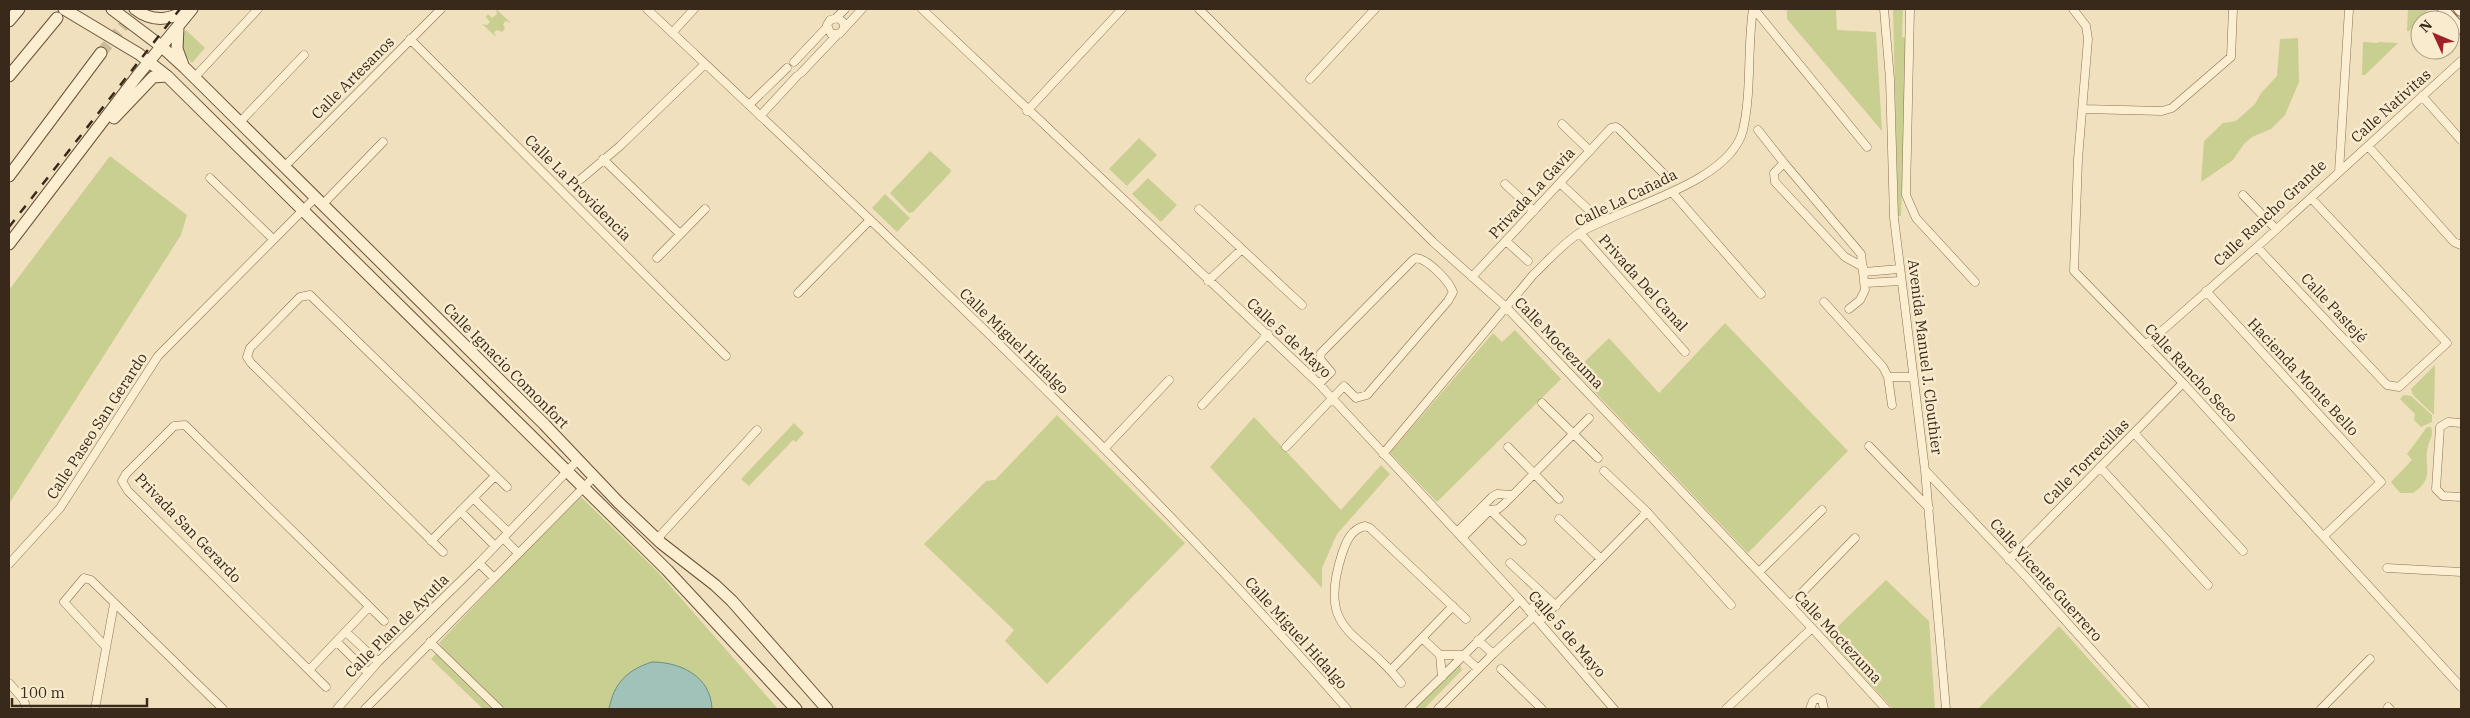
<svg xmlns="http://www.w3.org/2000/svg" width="2470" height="718" font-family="'IBM Plex Serif',serif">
<rect width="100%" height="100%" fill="#f1e0be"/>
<!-- green -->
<path fill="#c9cf91" d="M496 9 511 23 506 21 503 24 505 29 502 32 497 30 494 32 496 37 482 24 487 25 490 22 486 17 488 14 492 18 497 14Z
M1787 9 1836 10 1837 30 1876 32 1882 131 1787 19Z
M1893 9H1903L1902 37 1907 38 1901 216H1898Z
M2408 9H2429L2409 31H2407Z
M186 30 205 48 192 63 181 51 179 40Z
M2298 38 2299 82 2285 115 2271 129 2252 137 2244 144 2233 160 2201 182 2204 141 2223 123 2236 121 2255 104 2261 93 2277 76 2280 39Z
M2363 42 2378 43V42L2398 43 2365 75H2362Z
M1139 138 1157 155 1127 186 1109 169Z
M930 151 951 170V172L913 212 909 213 890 193Z
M110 156 187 215 181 235 9 504V290Z
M1148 178 1177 205 1161 222 1132 194Z
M885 194 910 218 897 232 872 208Z
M1725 323 1848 451 1748 553 1575 371 1609 338 1659 393Z
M1515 330 1561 379 1437 502 1390 453 1493 333 1502 342Z
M2435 365 2434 415 2413 395 2411 389Z
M2404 395 2411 396 2432 415V422L2421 427 2414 420 2415 414 2400 399Z
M1057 415 1185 543 1047 684 1005 641 1014 630 924 544 986 481 995 480Z
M1254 417 1341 510 1381 465 1390 474 1337 534 1322 568V588L1210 467Z
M794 423 804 433 796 442 793 440 749 486 741 479Z
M2427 427H2431C2434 435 2430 439 2428 446 2423 466 2436 478 2413 493H2400L2391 482 2412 460 2407 454Z
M579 495 658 572 778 709H483L431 659 442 647 439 643Z
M1886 580 1929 621 1935 709H1893L1827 637Z
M2059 626 2132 707 2130 709H1978Z
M1460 664 1462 670 1424 709H1414Z"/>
<!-- water -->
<path fill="#a1c2b8" stroke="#689085" d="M652 662C680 662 711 676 712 709H609C614 683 627 670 652 662Z"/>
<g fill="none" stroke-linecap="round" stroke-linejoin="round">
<!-- secondary-tunnel -->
<path stroke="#ccbb9d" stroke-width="11" stroke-dasharray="11 5.5" stroke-linecap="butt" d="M101 53 137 9"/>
<!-- minor casing -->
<g stroke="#8a7055" stroke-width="9">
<path id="minor" d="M647 9C887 235 1130 460 1347 709
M922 9 1319 384 1520 600 1614 709
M1199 9 1433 242 1506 307 1812 628 1886 709
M1754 9 1867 147
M1884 9 1890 79 1894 218 1925 470 1946 709
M1910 9 1906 195 1916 218 1975 282
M2073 9 2086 26 2088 39 2078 159 2074 271 2183 383 2461 687
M836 18 845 9
M844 27 843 22 838 18 830 20 827 25 831 34H839L862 9
M672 33 694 9
M410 39 726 356
M794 62 827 27
M801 73 837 35
M194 78 258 9
M1310 79 1375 9
M2422 96 2461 140
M749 105 787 68
M2083 109 2162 111 2172 108 2231 57 2233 9
M1027 111 1122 9
M760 116 797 76
M240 122 304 55
M1562 124 1590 151
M1758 130 1784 163 1774 173 1775 182 1845 257 1863 267
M2368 146 2454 242 2461 245
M603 159 680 234
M1784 163 1861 254 1865 290 1860 300 1849 309
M284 167 441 9
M2339 172 2349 9
M210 178 273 239
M581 179 620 146 705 64
M1560 183 1590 211
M1505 184 1534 211
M1672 192 1761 294
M2243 195 2276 229
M322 205 383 142
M1199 209 1302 305
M1580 233 1685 352
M1506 241 1528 261
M2257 247 2387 385 2399 387 2447 343 2311 198
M657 258 705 209
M1864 272 1899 269
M1472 277 1611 128 1616 127 1619 129 1669 179
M1208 281 1242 249
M1866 283 1900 281
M2206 291 2381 482 2324 536
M798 293 869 221
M1824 302 1883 367 1888 377 1892 405
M2146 345 2257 247 2461 61
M1888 377H1912
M1542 403 1598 458
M1202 405 1268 334
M2461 423 2448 422 2440 427 2436 489 2443 496 2461 497
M2134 433 2243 551
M1869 446 1929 508
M1286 447 1344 386 1356 398 1367 395 1448 301 1453 292C1449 281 1428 259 1416 258L1413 260 1321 353 1320 359 1331 372 1319 384
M1508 447 1559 499
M1104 449 1169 380
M1383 454 1533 275C1548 261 1563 243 1581 232 1624 207 1730 183 1743 130 1752 90 1747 49 1753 9
M2100 467 2208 585
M1925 470 2028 579 2145 709
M1604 471 1647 512 1731 605
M473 498 508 532
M1490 510 1522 541
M460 511 495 546
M1559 519 1601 559
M1457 532 1492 497 1497 494 1513 495
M503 538 518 553
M1462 538 1490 510 1498 509 1504 504 1589 418
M657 539 757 430
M431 541 495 476
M443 552 251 363 247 357 250 348 300 297 310 295 507 487
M2009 560 2183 383
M479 563 494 578
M1510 563 1556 606
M9 564 60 508 158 356 315 198
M2387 568 2461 572
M1759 572 1822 510
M1790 605 1855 538
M1529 611 1538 602 1540 593
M1539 622 1647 512
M346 632 378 662
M1422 638 1440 655H1463L1478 669
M1478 640 1493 654
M337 642 368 673
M430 642 499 709
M105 646 64 602 84 578 91 580 223 709
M1440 655 1442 677
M1501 669 1542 709
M309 670 369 607
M1391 670 1453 606
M9 683 23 699 27 709
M1401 683C1361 630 1316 635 1342 554 1346 542 1351 529 1365 526L1370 528 1466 619
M326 687 128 491 122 481 126 474 174 426 185 425 384 621
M2388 707 2390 709
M95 709 114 604
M337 709 378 662 479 563 578 460
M365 709 594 477
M1409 709 1520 600
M1438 709 1493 654 1534 616
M1726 709 1812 628
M1810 709 1813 701 1817 698 1822 700 1824 709
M2321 709 2370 659"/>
</g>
<!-- tertiary casing -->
<g stroke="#8a7055" stroke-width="12">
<path id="tertiary" d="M2443 9 2461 29
M2459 9 2461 11"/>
</g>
<!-- secondary casing -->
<g stroke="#6c5139" stroke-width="13">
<path id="secondary" d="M64 9 139 54 167 76 667 570 796 709
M112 9 161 46 185 68 544 424 618 502 661 543 715 585 732 601 827 709
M135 9C154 24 171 19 191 9
M9 21 19 9
M178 27 177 49 183 65
M9 76 57 18
M114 118 153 77 167 76
M9 176 101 53
M9 244 138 75 192 9"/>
</g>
<!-- minor -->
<use href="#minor" stroke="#fbeed1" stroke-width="8"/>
<!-- tertiary -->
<use href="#tertiary" stroke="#fbeed1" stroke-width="10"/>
<!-- secondary -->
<use href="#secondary" stroke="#fbeed1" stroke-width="11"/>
<!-- rail -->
<path stroke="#38291b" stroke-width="2.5" stroke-dasharray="9 9" stroke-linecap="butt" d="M9 227 180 9"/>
</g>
<g text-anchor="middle" stroke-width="5" stroke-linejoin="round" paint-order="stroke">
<!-- street labels -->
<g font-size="15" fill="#38291b" stroke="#f8ebce">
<text transform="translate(353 78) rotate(-45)" y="5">Calle Artesanos</text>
<text transform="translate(2391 106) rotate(-42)" y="5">Calle Nativitas</text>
<text transform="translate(578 188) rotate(45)" y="5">Calle La Providencia</text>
<text transform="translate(1532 193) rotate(-47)" y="5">Privada La Gavia</text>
<text transform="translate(1626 198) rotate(-26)" y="5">Calle La Cañada</text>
<text transform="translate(2270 213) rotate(-43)" y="5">Calle Rancho Grande</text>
<text transform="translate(1643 283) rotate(48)" y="5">Privada Del Canal</text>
<text transform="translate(2334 308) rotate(47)" y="5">Calle Pastejé</text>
<text transform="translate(1289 338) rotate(43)" y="5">Calle 5 de Mayo</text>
<text transform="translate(1014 341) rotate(44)" y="5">Calle Miguel Hidalgo</text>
<text transform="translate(1559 343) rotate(46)" y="5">Calle Moctezuma</text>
<text transform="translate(1925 357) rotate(83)" y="5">Avenida Manuel J. Clouthier</text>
<text transform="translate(506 366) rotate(45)" y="5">Calle Ignacio Comonfort</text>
<text transform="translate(2191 373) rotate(47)" y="5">Calle Rancho Seco</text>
<text transform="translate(2303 377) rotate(47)" y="5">Hacienda Monte Bello</text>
<text transform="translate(97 426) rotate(-57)" y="5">Calle Paseo San Gerardo</text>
<text transform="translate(2086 462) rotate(-45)" y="5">Calle Torrecillas</text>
<text transform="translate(188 528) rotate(46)" y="5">Privada San Gerardo</text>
<text transform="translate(2046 580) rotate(48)" y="5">Calle Vicente Guerrero</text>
<text transform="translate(397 626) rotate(-45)" y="5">Calle Plan de Ayutla</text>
<text transform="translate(1296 633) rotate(48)" y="5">Calle Miguel Hidalgo</text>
<text transform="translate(1567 634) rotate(49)" y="5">Calle 5 de Mayo</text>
<text transform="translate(1838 637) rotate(47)" y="5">Calle Moctezuma</text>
</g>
</g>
<!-- border -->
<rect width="2470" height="718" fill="none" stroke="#38291b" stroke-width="20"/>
<!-- north arrow -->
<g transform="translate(2435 35) rotate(314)"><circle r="24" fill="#f8ebce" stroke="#ab9d86"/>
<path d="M0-4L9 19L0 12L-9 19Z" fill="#9d2125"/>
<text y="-8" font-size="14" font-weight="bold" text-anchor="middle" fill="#38291b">N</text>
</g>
<!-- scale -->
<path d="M12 698v8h135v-8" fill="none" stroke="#38291b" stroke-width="2.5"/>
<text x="20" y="698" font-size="15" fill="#38291b" stroke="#f8ebce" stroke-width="4" paint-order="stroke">100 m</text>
</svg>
